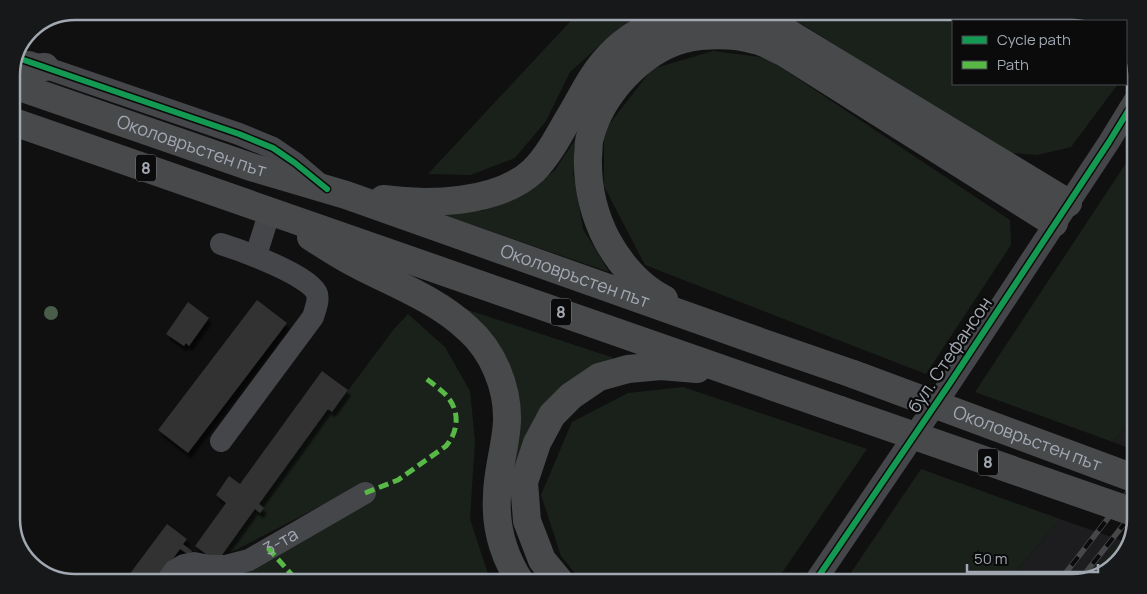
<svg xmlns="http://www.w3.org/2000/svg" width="1147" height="594" font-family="Manrope,sans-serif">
<defs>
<filter id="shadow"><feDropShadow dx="3" dy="5.5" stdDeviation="1" flood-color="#0009"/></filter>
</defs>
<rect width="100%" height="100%" fill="#101011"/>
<!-- built -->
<path fill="#1d1d1f" d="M1136 413V451L1113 442Z
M1060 519 1120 540 1089 577 1072 583H1006Z"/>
<!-- green -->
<path fill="#1a211b" d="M580 11H662L617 30 570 72 546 121 515 158 470 175 428 174Z
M767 11H1072L1100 18 1104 21H953V84H1118L1071 147 1037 155 1001 152 802 24Z
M1126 42 1133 63 1126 72Z
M713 51 767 58 1010 220 1011 245 926 374 645 265 604 186V131L652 69Z
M579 134 573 173 583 229 609 272 432 211H482L519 197 555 170Z
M1136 148V413L1113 442 975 392Z
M450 304 614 358 581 374 527 434 507 486 518 428 516 381 483 332Z
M408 314 445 347 470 391 475 441 470 519 491 583H210L205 581 231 577 251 569 367 482 220 558 328 409 332 412 394 329Z
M683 387 867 449 775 583H583L561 556 541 495 572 422 628 393Z
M921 469 1060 519 1006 583H844Z
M1120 540 1130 544 1129 547 1107 572 1089 577Z"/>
<!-- building -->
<path fill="#313133" filter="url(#shadow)" d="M257 300 287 323 188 453 158 430Z
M188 302 209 318 189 346 186 343 184 346 166 334Z
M322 371 348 390 332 412 328 409 259 504 264 508 260 513 255 509 217 562 195 546 226 503 216 495 229 476 240 484Z
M167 524 187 539 183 544 192 551 189 555 180 549 156 583H123Z
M191 578 204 583H189Z"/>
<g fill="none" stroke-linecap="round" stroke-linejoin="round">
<!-- minor -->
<g stroke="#454649" stroke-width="22">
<path d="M29 62 239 134 273 148 295 163 322 186"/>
<path d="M256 255 270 211"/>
<path d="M221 441 313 317C315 310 319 301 317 294 312 276 240 250 221 244"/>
<path id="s1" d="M166 583 174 571 184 565 194 563 210 566H226L249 560 365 493"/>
<path d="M814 583 950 383 1109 142 1136 98"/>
</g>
<!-- highway -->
<g stroke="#47494b" stroke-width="28">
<path d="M716 11 742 14 775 25 1068 203"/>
<path d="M12 70 45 67"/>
<path id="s2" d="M11 84 251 167 346 195 769 345 853 374"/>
<path d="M11 121 840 410"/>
<path d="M383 199C428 205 497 204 533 171 547 157 557 139 567 121 576 107 583 92 592 78 622 32 658 19 710 11"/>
<path d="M311 237C327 247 343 258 360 266 397 285 437 300 468 329 493 351 508 388 507 421 506 446 497 471 497 496 495 527 504 557 521 583"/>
<path d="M664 299C640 287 620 264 607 240 593 213 587 186 588 156 589 150 588 143 590 137 601 95 640 51 684 39 706 34 733 34 755 40 765 42 774 48 783 52L1054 223"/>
<path d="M561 583 542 560 527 521 524 482 537 443 552 415 571 396 599 377 628 369 661 366 697 369"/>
</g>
<!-- rail casing -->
<g stroke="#454749" stroke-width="5.5">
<path id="rail" d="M1079 581 1136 509
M1058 583 1136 482"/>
</g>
<!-- rail -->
<use href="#rail" stroke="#0b0b0c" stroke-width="4" stroke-dasharray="11" stroke-linecap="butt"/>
<!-- highway-bridge -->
<g stroke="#47494b" stroke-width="28">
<path id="s3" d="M853 374 1136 479"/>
<path d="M840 410 1136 513"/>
</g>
<!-- quiet -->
<path stroke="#58b947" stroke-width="5" stroke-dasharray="10 5" stroke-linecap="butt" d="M365 493 398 480 446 446C459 431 460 410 446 395 440 389 432 383 425 378
M268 548 299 583"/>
<!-- cycleway casing -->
<g stroke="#0b0b0c" stroke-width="9">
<path id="cycleway" d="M18 58 239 134 273 148 295 163 327 189
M814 583 950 383 1109 142 1136 98"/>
</g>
<!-- cycleway -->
<use href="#cycleway" stroke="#139951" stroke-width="6"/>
</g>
<!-- trees -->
<circle fill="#4a5d4a" cx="51" cy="313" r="7"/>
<g text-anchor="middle" stroke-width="4.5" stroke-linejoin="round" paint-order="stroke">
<!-- shield labels -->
<g fill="#0b0b0c" stroke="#747980" stroke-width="1">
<rect x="136" y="154.5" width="20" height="27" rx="4"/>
<rect x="551" y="298.5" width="20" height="27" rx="4"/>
<rect x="978" y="448.5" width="20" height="27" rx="4"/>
</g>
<g font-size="16" font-weight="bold" fill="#a1a8b2">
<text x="146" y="174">8</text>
<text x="561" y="318">8</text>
<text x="988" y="468">8</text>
</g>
<!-- street labels -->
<g font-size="18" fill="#a1a8b2" stroke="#0b0b0c">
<text dy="6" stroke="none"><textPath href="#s2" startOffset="191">Околовръстен път</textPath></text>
<text dy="6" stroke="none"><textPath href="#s2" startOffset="596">Околовръстен път</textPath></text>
<text transform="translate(950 355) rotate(-56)" y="6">бул. Стефансон</text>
<text dy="6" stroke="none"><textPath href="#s3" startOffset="186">Околовръстен път</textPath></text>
<text dy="6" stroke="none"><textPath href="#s1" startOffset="129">3-та</textPath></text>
</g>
</g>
<!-- crop -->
<path d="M0 0H1147V594H0ZM75 20H1072A55 55 0 0 1 1127 75V519A55 55 0 0 1 1072 574H75A55 55 0 0 1 20 519V75A55 55 0 0 1 75 20Z" fill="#171819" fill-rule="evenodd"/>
<path fill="none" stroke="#a1a8b2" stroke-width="2.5" d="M75 20H1072A55 55 0 0 1 1127 75V519A55 55 0 0 1 1072 574H75A55 55 0 0 1 20 519V75A55 55 0 0 1 75 20Z"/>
<!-- legend -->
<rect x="952" y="20" width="175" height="65" fill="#0b0b0c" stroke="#474a4e"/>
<rect x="962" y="36" width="25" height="8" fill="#139951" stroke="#474a4e"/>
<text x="997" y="45" font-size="15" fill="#a1a8b2">Cycle path</text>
<rect x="962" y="61" width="25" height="8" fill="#58b947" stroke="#474a4e"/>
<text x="997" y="70" font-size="15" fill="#a1a8b2">Path</text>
<!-- scale -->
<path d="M967 564v8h131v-8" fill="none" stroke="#a1a8b2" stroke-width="2.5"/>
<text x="974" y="564" font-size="15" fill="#a1a8b2" stroke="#0b0b0c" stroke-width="4" paint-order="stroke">50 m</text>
</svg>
